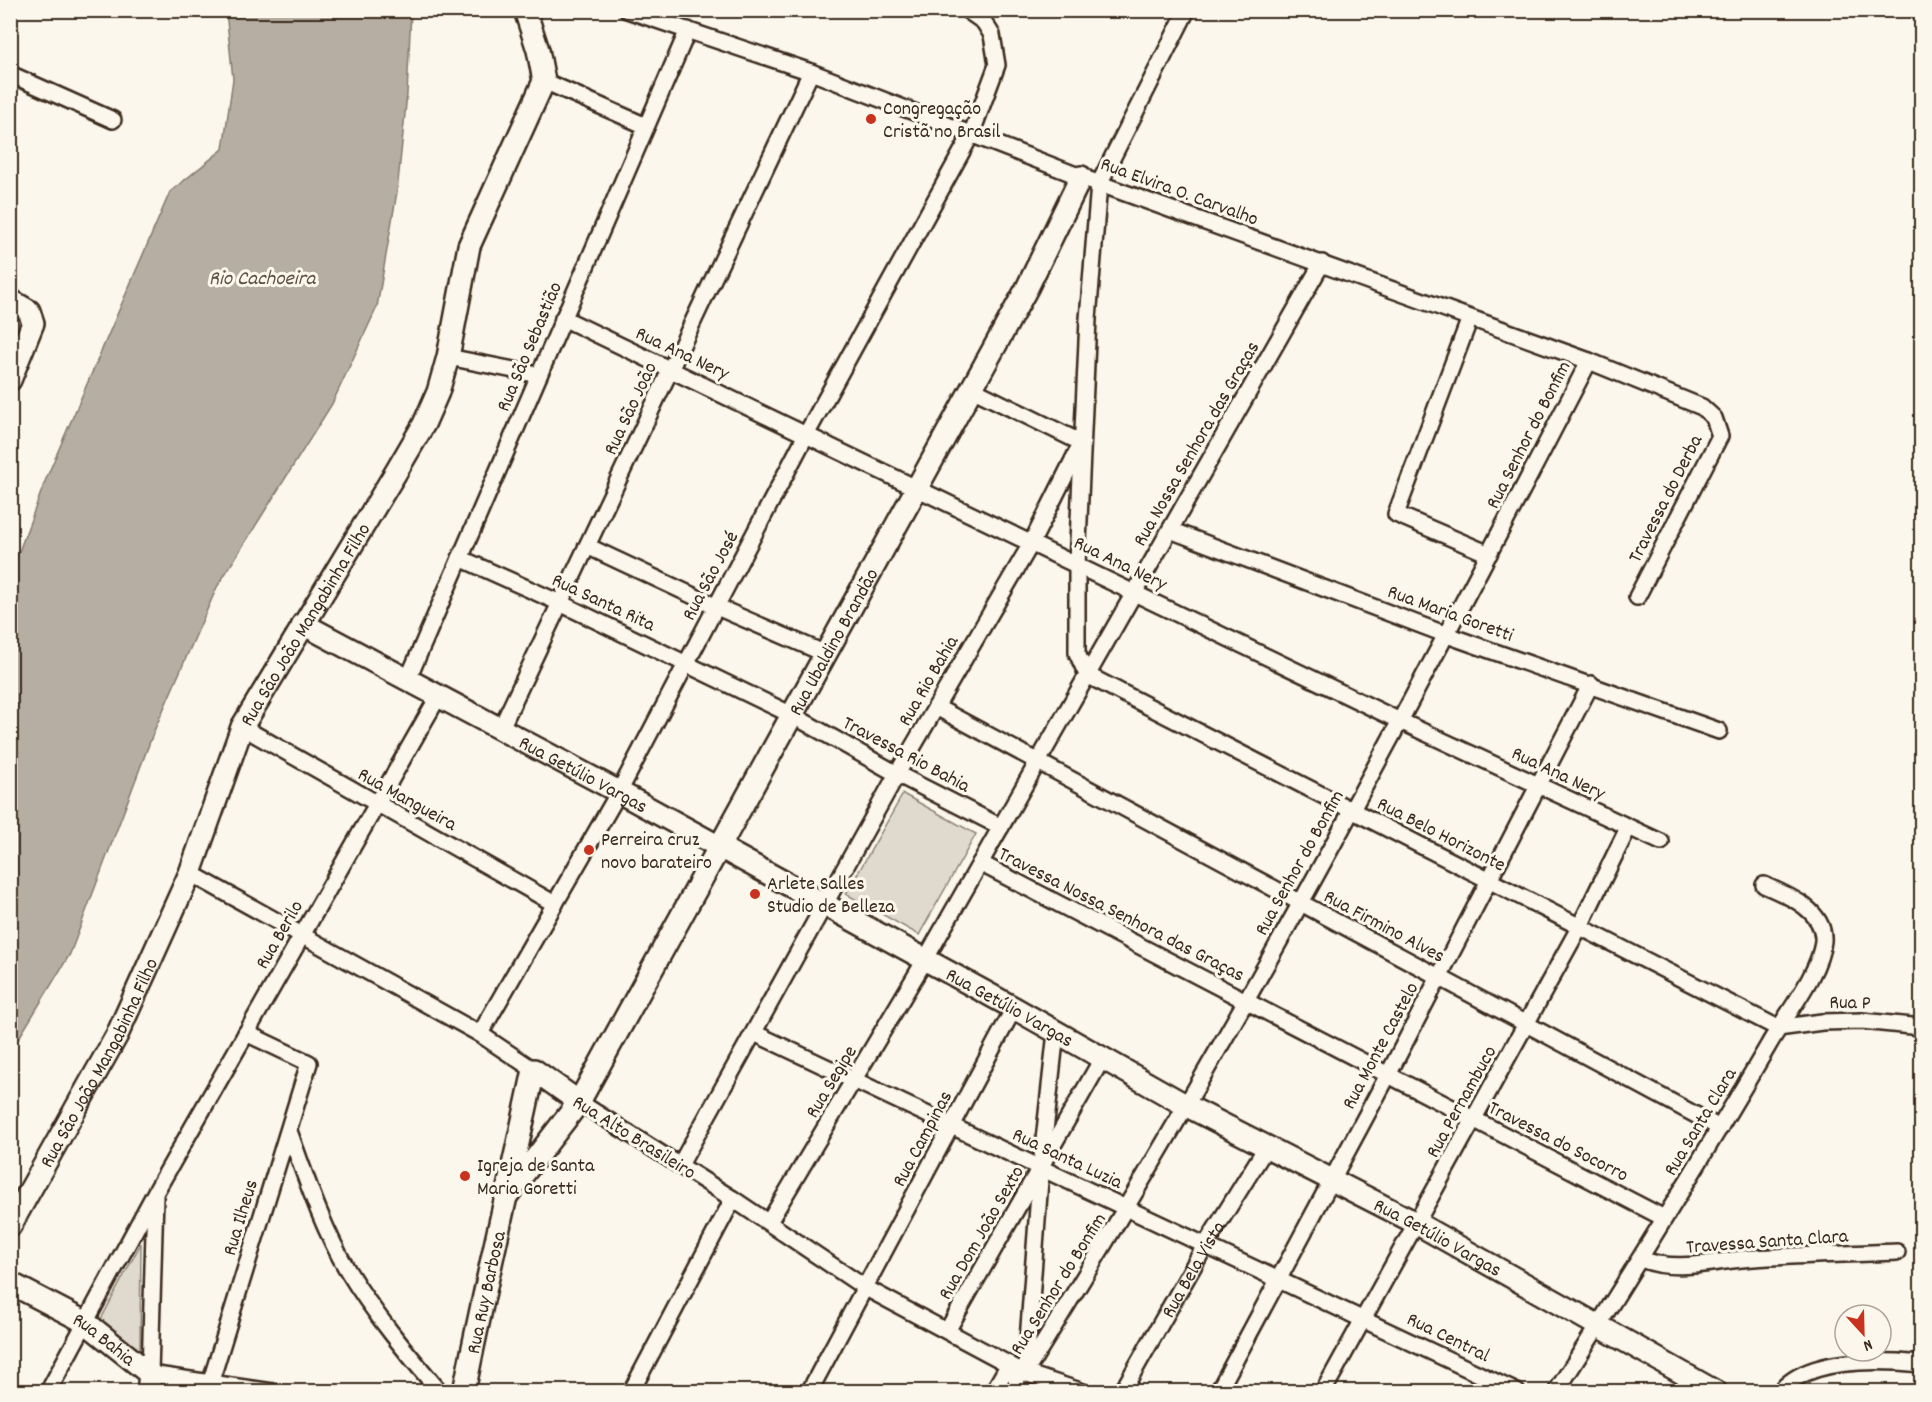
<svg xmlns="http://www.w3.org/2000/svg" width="1932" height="1402" font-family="Dekko,sans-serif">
<rect width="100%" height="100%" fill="#fbf7ec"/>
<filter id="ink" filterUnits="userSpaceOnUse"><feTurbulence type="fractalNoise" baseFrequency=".0167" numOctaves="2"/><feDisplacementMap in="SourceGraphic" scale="12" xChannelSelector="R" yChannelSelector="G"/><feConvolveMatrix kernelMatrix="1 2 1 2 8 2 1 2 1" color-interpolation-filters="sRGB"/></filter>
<g filter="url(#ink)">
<!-- green -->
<path fill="#dfd9ce" stroke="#8d8276" stroke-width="1.5" d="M903 794 976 834 919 935 846 894Z
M141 1243 140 1351 100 1321Z"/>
<!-- water -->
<path fill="#b6aea2" stroke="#85796d" stroke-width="1.5" d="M226 11H411L407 94 397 192 377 307 332 404 217 587 154 731 70 954 11 1051V573L46 479 170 192 223 149 233 79Z"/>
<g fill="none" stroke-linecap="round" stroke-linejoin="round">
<!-- street casing -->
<g stroke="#3b2a1e" stroke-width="20">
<g id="street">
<path d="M627 10 811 72 1081 177 1589 361 1702 407 1714 418 1720 436 1637 597"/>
<path d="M1187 10 1099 184 1088 319 1077 565V653L1087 675 1778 1028 1822 1022 1862 1021 1922 1027"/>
<path d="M10 74 113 120"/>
<path d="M544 81 646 126"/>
<path d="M563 318 1400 721 1661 842"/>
<path d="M1470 318 1396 514 1489 554"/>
<path d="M448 357 539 375"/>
<path d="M972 389 1082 443"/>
<path d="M1170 530 1447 635 1719 731"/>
<path d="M587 546 717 607 826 654"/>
<path d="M460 558 560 603 794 716 897 774 1001 827"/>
<path d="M408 679 688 30"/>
<path d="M936 707 1720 1128"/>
<path d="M242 727 555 904"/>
<path d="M500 730 811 72"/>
<path d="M980 863 1664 1218"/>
<path d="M190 873 480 1034 534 1070"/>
<path d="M754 1033 1517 1392"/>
<path d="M480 1034 619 792 807 433 971 135 997 65 992 35 984 22 967 10"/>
<path d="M579 1102 733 1199 864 1287 1025 1373 1083 1392"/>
<path d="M289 1131C306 1178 322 1227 348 1271 374 1314 407 1353 440 1392"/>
<path d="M680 1165 897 774 1032 542 1079 448"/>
<path d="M155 1196 150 1374 273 1392"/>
<path d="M769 1222 925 960 1322 263"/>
<path d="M1641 1259C1679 1274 1715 1260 1754 1258 1802 1255 1849 1254 1897 1252"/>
<path d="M947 1331 1102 1059"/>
<path d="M1026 1367 1041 1167 1056 1032"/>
<path d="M1016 1369 1017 1392"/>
<path d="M1025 1373C1230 1045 1412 704 1589 361"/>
<path d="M210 1384 309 1063 246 1033"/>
<path d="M48 1392 155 1193 438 697"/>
<path d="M631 1392 733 1199"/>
<path d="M809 1392 1014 1008"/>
<path d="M993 1392 1009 1364"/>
<path id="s1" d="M1122 1392 1206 1244 1267 1146"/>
<path d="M1218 1392 1388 1075 1591 684"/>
<path d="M1323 1392 1580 926 1628 828"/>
<path d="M1556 1392C1629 1277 1700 1162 1768 1046 1784 1017 1820 974 1823 941 1825 910 1787 895 1764 885"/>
<path d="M1780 1392C1808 1356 1882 1360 1922 1364"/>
</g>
</g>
<!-- secondary casing -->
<g stroke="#3b2a1e" stroke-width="26">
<g id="secondary">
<path d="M10 300 29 311 33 323 10 380"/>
<path id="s2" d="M303 624 619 792 1014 1008 1187 1106 1416 1223 1716 1392"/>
<path id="s3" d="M508 1194 579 1102 1027 288 1081 177"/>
<path id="s4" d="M10 1226 117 1035 190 873 242 727 396 472 424 424 438 392 448 357 469 246 544 81 538 50 525 10"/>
<path id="s5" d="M10 1283 85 1322 150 1374 148 1392"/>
<path id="s6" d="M464 1392C485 1284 511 1178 534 1070L579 1102"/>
</g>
</g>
<!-- street -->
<use href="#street" stroke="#fbf7ec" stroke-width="15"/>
<!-- secondary -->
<use href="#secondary" stroke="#fbf7ec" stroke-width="21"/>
</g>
</g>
<!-- markers -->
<g fill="#c8321e" stroke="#fbf7ec" stroke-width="2">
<circle cx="871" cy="119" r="6"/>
<circle cx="589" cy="850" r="6"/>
<circle cx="755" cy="894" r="6"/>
<circle cx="465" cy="1176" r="6"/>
</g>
<g text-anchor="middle" stroke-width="6" stroke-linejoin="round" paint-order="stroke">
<!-- poi labels -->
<g font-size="20" fill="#3b2a1e" stroke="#fbf7ec" text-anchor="start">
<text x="883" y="114">Congregação<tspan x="883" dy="23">Cristã no Brasil</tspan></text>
<text x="601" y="845">Perreira cruz<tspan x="601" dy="23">novo barateiro</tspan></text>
<text x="767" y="889">Arlete Salles<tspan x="767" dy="23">Studio de Belleza</tspan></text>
<text x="477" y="1171">Igreja de Santa<tspan x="477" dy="23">Maria Goretti</tspan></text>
</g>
<!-- street labels -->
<g font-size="20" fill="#3b2a1e" stroke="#fbf7ec">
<text transform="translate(1180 190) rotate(20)" y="7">Rua Elvira O. Carvalho</text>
<text transform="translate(528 346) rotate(-67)" y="7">Rua São Sebastião</text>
<text transform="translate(683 352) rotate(25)" y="7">Rua Ana Nery</text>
<text transform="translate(629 408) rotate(-65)" y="7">Rua São João</text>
<text transform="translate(1527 434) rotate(-63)" y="7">Rua Senhor do Bonfim</text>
<text transform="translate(1195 443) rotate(-60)" y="7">Rua Nossa Senhora das Graças</text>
<text transform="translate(1664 498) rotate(-63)" y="7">Travessa do Derba</text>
<text transform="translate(1121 562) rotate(26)" y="7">Rua Ana Nery</text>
<text transform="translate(709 575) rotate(-62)" y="7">Rua São José</text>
<text transform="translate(604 601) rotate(25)" y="7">Rua Santa Rita</text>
<text transform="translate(1451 612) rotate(20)" y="7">Rua Maria Goretti</text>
<text dy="7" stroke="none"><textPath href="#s4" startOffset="672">Rua São João Mangabinha Filho</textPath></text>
<text dy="7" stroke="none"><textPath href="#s3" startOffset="642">Rua Ubaldino Brandão</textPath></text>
<text transform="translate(927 680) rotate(-60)" y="7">Rua Rio Bahia</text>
<text transform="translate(907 753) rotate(28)" y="7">Travessa Rio Bahia</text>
<text transform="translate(1559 772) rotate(25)" y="7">Rua Ana Nery</text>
<text dy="7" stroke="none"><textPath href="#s2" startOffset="318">Rua Getúlio Vargas</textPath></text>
<text transform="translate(408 798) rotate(29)" y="7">Rua Mangueira</text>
<text transform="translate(1442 833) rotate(27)" y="7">Rua Belo Horizonte</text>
<text transform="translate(1298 862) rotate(-61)" y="7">Rua Senhor do Bonfim</text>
<text transform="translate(1122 913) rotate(27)" y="7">Travessa Nossa Senhora das Graças</text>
<text transform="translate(1385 925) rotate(28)" y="7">Rua Firmino Alves</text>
<text transform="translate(278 934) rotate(-60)" y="7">Rua Berilo</text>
<text transform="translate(1850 1001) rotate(1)" y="7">Rua P</text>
<text dy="7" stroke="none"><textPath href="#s2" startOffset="804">Rua Getúlio Vargas</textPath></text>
<text transform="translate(1379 1045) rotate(-62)" y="7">Rua Monte Castelo</text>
<text dy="7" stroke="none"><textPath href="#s4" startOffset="186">Rua São João Mangabinha Filho</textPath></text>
<text transform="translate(830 1081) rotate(-59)" y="7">Rua Segipe</text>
<text transform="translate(1460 1101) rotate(-61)" y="7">Rua Pernambuco</text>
<text transform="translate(1699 1121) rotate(-59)" y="7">Rua Santa Clara</text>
<text transform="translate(635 1136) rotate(32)" y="7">Rua Alto Brasileiro</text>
<text transform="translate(921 1138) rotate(-62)" y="7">Rua Campinas</text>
<text transform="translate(1559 1140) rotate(27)" y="7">Travessa do Socorro</text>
<text transform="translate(1068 1157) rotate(25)" y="7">Rua Santa Luzia</text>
<text transform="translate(239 1217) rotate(-73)" y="7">Rua Ilheus</text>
<text transform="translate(980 1232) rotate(-60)" y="7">Rua Dom João Sexto</text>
<text dy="7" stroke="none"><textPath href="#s2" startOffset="1290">Rua Getúlio Vargas</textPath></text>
<text transform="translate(1767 1240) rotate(-4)" y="7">Travessa Santa Clara</text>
<text dy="7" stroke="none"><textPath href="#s1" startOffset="142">Rua Bela Vista</textPath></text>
<text transform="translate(1057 1283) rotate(-58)" y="7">Rua Senhor do Bonfim</text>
<text dy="7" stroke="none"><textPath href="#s6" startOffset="102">Rua Ruy Barbosa</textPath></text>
<text transform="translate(1449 1336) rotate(26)" y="7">Rua Central</text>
<text dy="7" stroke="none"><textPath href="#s5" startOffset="110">Rua Bahia</textPath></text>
</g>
<!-- water labels -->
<g font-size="21" font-style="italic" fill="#605246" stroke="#fbf7ec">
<text x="262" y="284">Rio Cachoeira</text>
</g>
</g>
<!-- margin -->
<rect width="1932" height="1402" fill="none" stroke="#fbf7ec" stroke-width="36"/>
<rect x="18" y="18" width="1896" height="1366" fill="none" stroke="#3b2a1e" stroke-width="2" filter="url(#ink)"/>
<!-- north arrow -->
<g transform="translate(1863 1333) rotate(158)"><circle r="28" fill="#fbf7ec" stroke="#aea59a" stroke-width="1.5"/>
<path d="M0-4.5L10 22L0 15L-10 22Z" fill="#c8321e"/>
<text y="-9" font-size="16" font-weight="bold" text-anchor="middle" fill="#3b2a1e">N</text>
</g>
</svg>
